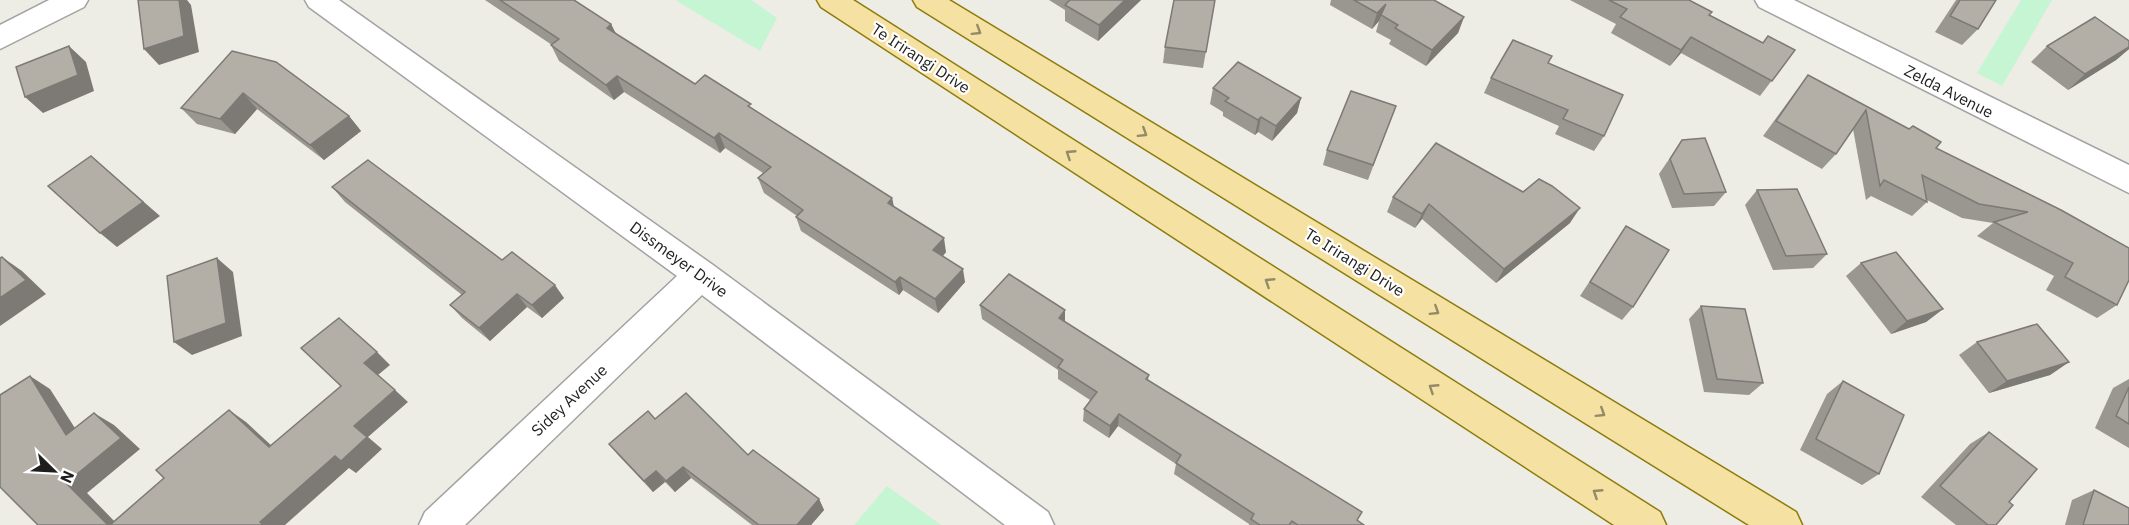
<svg xmlns="http://www.w3.org/2000/svg" width="2129" height="525" font-family="'IBM Plex Sans',sans-serif">
  <style>
    .park { fill: #c5f5d2 }
    .lines { fill: none; stroke-linecap: round; stroke-linejoin: round }
    .street-casing { stroke: #a2a2a2; stroke-width: 3 }
    .primary-casing { stroke: #8d7c0b; stroke-width: 3 }
    .street { fill: #fff; fill-rule: evenodd }
    .primary { fill: #f5e2a3; fill-rule: evenodd }
    .wall { fill: #9a9690 }
    .shaded-wall { fill: #7d7a75 }
    .building { fill: #b3afa7; stroke: #7d7a75; stroke-width: 1.5 }
    .oneway { stroke: #948a67 }
    .labels { text-anchor: middle; stroke-width: 4.5; stroke-linejoin: round; paint-order: stroke }
    .street-label { font-size: 16px; fill: #1e1e1e; stroke: #fff }
  </style>
  <rect width="100%" height="100%" fill="#eeede5"/>
  <!-- park -->
  <g class="park">
    <path d="M 675,0 L 751,0 L 777,18 L 760,51 Z"/>
    <path d="M 2021,0 L 2052,0 L 2002,86 L 1977,73 Z"/>
    <path d="M 887,486 L 941,525 L 854,525 Z"/>
  </g>
  <g class="lines">
    <!-- street casing -->
    <g class="street-casing">
      <g id="street">
        <path d="M 49,0 L 88,0 L 84,7 L 0,49 L 0,25 Z"/>
        <path d="M 305,0 L 339,0 L 713,265 L 1048,512 L 1054,525 L 1005,525 L 702,295 L 465,525 L 419,525 L 425,512 L 677,276 L 309,7 Z"/>
        <path d="M 1755,0 L 1794,0 L 2129,165 L 2129,193 L 1759,7 Z"/>
      </g>
    </g>
    <!-- primary casing -->
    <g class="primary-casing">
      <g id="primary">
        <path d="M 817,0 L 853,0 L 1660,512 L 1666,525 L 1614,525 L 821,7 Z"/>
        <path d="M 913,0 L 949,0 L 1796,512 L 1802,525 L 1749,525 L 917,7 Z"/>
      </g>
    </g>
    <!-- street -->
    <use href="#street" class="street"/>
    <!-- primary -->
    <use href="#primary" class="primary"/>
  </g>
  <!-- wall -->
  <g class="wall">
    <path d="M 485,0 L 574,0 L 611,24 L 616,34 L 695,84 L 753,110 L 892,198 L 894,207 L 946,252 L 943,256 L 965,282 L 938,313 L 903,290 L 899,295 L 801,231 L 796,217 L 797,216 L 764,193 L 758,178 L 763,173 L 725,148 L 720,153 L 624,92 L 614,100 L 559,61 L 551,45 L 552,45 Z"/>
    <path d="M 1049,0 L 1141,0 L 1098,41 L 1065,21 L 1065,10 Z"/>
    <path d="M 1215,0 L 1203,68 L 1163,63 L 1165,47 Z"/>
    <path d="M 1331,0 L 1434,0 L 1464,17 L 1458,33 L 1426,66 L 1389,44 L 1391,40 L 1376,32 L 1379,21 L 1372,29 L 1330,5 Z"/>
    <path d="M 1570,0 L 1689,0 L 1710,15 L 1763,43 L 1795,50 L 1760,96 L 1681,53 L 1670,66 L 1611,33 L 1616,24 Z"/>
    <path d="M 1956,0 L 1996,0 L 1978,29 L 1962,45 L 1935,32 Z"/>
    <path d="M 2129,41 L 2129,49 L 2116,60 L 2068,90 L 2031,62 L 2047,46 Z"/>
    <path d="M 232,51 L 349,116 L 361,131 L 324,160 L 257,109 L 235,134 L 197,124 L 181,108 Z"/>
    <path d="M 1548,64 L 1604,136 L 1594,151 L 1555,134 L 1559,126 L 1484,93 L 1491,78 Z"/>
    <path d="M 1808,75 L 1936,148 L 2061,210 L 2117,305 L 2097,318 L 2046,290 L 2054,276 L 1977,236 L 1993,223 L 1962,218 L 1927,200 L 1927,202 L 1912,216 L 1871,196 L 1866,200 L 1853,129 L 1836,154 L 1822,169 L 1763,136 L 1796,91 Z"/>
    <path d="M 1213,88 L 1301,98 L 1297,113 L 1272,141 L 1258,132 L 1255,135 L 1223,116 L 1223,112 L 1210,104 Z"/>
    <path d="M 1396,106 L 1368,180 L 1323,165 L 1327,150 Z"/>
    <path d="M 1682,140 L 1726,192 L 1714,206 L 1672,208 L 1659,174 Z"/>
    <path d="M 332,187 L 502,260 L 564,298 L 542,318 L 527,307 L 490,341 L 462,318 L 450,305 L 462,295 L 345,202 Z"/>
    <path d="M 1757,190 L 1827,254 L 1813,268 L 1773,270 L 1745,205 Z"/>
    <path d="M 1523,192 L 1570,223 L 1496,283 L 1422,219 L 1415,228 L 1387,212 L 1393,197 Z"/>
    <path d="M 1626,226 L 1633,307 L 1622,320 L 1580,296 Z"/>
    <path d="M 1861,263 L 1943,309 L 1926,322 L 1891,334 L 1846,276 Z"/>
    <path d="M 980,305 L 1065,322 L 1149,375 L 1148,380 L 1364,525 L 1249,525 L 1249,524 L 1174,474 L 1176,464 L 1118,426 L 1109,438 L 1083,421 L 1084,409 L 1090,400 L 1058,379 L 1058,370 L 982,319 Z"/>
    <path d="M 1701,306 L 1763,383 L 1749,395 L 1704,392 L 1689,319 Z"/>
    <path d="M 1977,342 L 2069,362 L 2050,375 L 1989,393 L 1959,355 Z"/>
    <path d="M 2129,379 L 2129,448 L 2095,428 L 2113,388 Z"/>
    <path d="M 1843,381 L 1879,474 L 1862,485 L 1800,450 L 1827,394 Z"/>
    <path d="M 655,419 L 748,455 L 819,499 L 824,510 L 811,525 L 752,525 L 691,478 L 675,492 L 665,482 L 653,492 L 618,455 L 609,444 Z"/>
    <path d="M 1989,432 L 1996,525 L 1956,525 L 1921,497 L 1970,444 Z"/>
    <path d="M 2094,490 L 2129,525 L 2065,525 L 2072,500 Z"/>
  </g>
  <!-- shaded-wall -->
  <g class="shaded-wall">
    <path d="M 179,0 L 187,0 L 191,5 L 199,52 L 159,65 L 144,49 Z"/>
    <path d="M 1125,0 L 1141,0 L 1098,41 L 1099,25 Z"/>
    <path d="M 1386,4 L 1379,21 L 1372,29 L 1377,13 Z"/>
    <path d="M 1464,17 L 1458,33 L 1426,66 L 1432,50 Z"/>
    <path d="M 611,24 L 619,40 L 607,28 Z"/>
    <path d="M 1691,37 L 1681,53 L 1670,66 L 1681,50 Z"/>
    <path d="M 69,46 L 86,62 L 94,91 L 43,113 L 25,97 Z"/>
    <path d="M 2129,47 L 2129,49 L 2116,60 L 2068,90 L 2085,74 Z"/>
    <path d="M 617,76 L 624,92 L 614,100 L 606,85 Z"/>
    <path d="M 243,93 L 257,109 L 235,134 L 220,119 Z"/>
    <path d="M 1301,98 L 1297,113 L 1272,141 L 1276,126 Z"/>
    <path d="M 349,116 L 361,131 L 324,160 L 310,145 Z"/>
    <path d="M 1261,117 L 1258,132 L 1255,135 L 1258,120 Z"/>
    <path d="M 719,133 L 725,148 L 720,153 L 714,138 Z"/>
    <path d="M 91,156 L 160,216 L 117,247 L 100,233 Z"/>
    <path d="M 892,198 L 895,213 L 888,203 Z"/>
    <path d="M 1429,204 L 1422,219 L 1415,228 L 1422,214 Z"/>
    <path d="M 1580,208 L 1570,223 L 1496,283 L 1504,269 Z"/>
    <path d="M 944,238 L 946,252 L 936,264 L 933,250 Z"/>
    <path d="M 2,257 L 22,271 L 46,294 L 0,326 L 0,298 Z"/>
    <path d="M 217,258 L 233,272 L 242,336 L 192,355 L 174,342 Z"/>
    <path d="M 963,269 L 965,282 L 938,313 L 935,299 Z"/>
    <path d="M 900,277 L 903,290 L 899,295 L 895,282 Z"/>
    <path d="M 555,285 L 564,298 L 542,318 L 532,305 Z"/>
    <path d="M 517,294 L 527,307 L 490,341 L 479,328 Z"/>
    <path d="M 1943,309 L 1926,322 L 1891,334 L 1907,321 Z"/>
    <path d="M 1065,310 L 1065,324 L 1059,318 Z"/>
    <path d="M 377,352 L 390,365 L 378,375 L 364,363 Z"/>
    <path d="M 2069,362 L 2050,375 L 1989,393 L 2007,381 Z"/>
    <path d="M 30,376 L 50,389 L 87,447 L 66,435 Z"/>
    <path d="M 395,390 L 408,402 L 368,437 L 382,449 L 356,473 L 349,468 L 285,525 L 263,525 L 260,522 L 354,426 Z"/>
    <path d="M 229,410 L 246,422 L 285,458 L 269,447 Z"/>
    <path d="M 94,413 L 114,425 L 140,449 L 87,493 L 118,525 L 108,525 L 66,483 Z"/>
    <path d="M 1119,414 L 1118,426 L 1109,438 L 1110,426 Z"/>
    <path d="M 683,467 L 691,478 L 675,492 L 666,481 Z"/>
    <path d="M 656,471 L 665,482 L 653,492 L 644,481 Z"/>
    <path d="M 819,499 L 824,510 L 811,525 L 797,525 Z"/>
  </g>
  <!-- building -->
  <g class="building">
    <path d="M 138,0 L 179,0 L 184,36 L 144,49 Z"/>
    <path d="M 500,0 L 574,0 L 611,24 L 607,28 L 695,84 L 705,75 L 751,104 L 748,106 L 892,198 L 888,203 L 944,238 L 933,250 L 963,269 L 935,299 L 900,277 L 895,282 L 796,217 L 803,210 L 758,178 L 771,167 L 719,133 L 714,138 L 617,76 L 606,85 L 551,45 L 559,39 Z"/>
    <path d="M 1070,0 L 1125,0 L 1099,25 L 1065,5 Z"/>
    <path d="M 1174,0 L 1215,0 L 1206,52 L 1165,47 Z"/>
    <path d="M 1354,0 L 1434,0 L 1464,17 L 1432,50 L 1395,28 L 1398,25 L 1381,15 L 1386,4 L 1377,13 Z"/>
    <path d="M 1609,0 L 1689,0 L 1712,12 L 1709,15 L 1763,43 L 1768,36 L 1795,50 L 1772,81 L 1691,37 L 1681,50 L 1620,17 L 1627,9 Z"/>
    <path d="M 1960,0 L 1996,0 L 1978,29 L 1950,16 Z"/>
    <path d="M 2095,17 L 2129,41 L 2129,47 L 2085,74 L 2047,46 Z"/>
    <path d="M 1513,40 L 1552,56 L 1548,63 L 1623,95 L 1604,136 L 1563,119 L 1568,110 L 1491,78 Z"/>
    <path d="M 69,46 L 78,75 L 25,97 L 16,67 Z"/>
    <path d="M 232,51 L 276,62 L 349,116 L 310,145 L 243,93 L 220,119 L 181,108 Z"/>
    <path d="M 1238,62 L 1301,98 L 1276,126 L 1261,117 L 1258,120 L 1225,101 L 1229,98 L 1213,88 Z"/>
    <path d="M 1808,75 L 1909,129 L 1913,126 L 1941,142 L 1936,148 L 2061,210 L 2129,248 L 2129,280 L 2117,305 L 2065,277 L 2073,263 L 1994,222 L 2028,212 L 1979,204 L 1922,175 L 1927,202 L 1884,180 L 1880,186 L 1866,110 L 1836,154 L 1776,121 Z"/>
    <path d="M 1351,91 L 1396,106 L 1373,165 L 1327,150 Z"/>
    <path d="M 1705,138 L 1726,192 L 1684,194 L 1670,159 L 1682,140 Z"/>
    <path d="M 1436,143 L 1523,192 L 1539,179 L 1552,186 L 1580,208 L 1504,269 L 1429,204 L 1422,214 L 1393,197 Z"/>
    <path d="M 91,156 L 143,202 L 100,233 L 48,186 Z"/>
    <path d="M 368,160 L 502,260 L 512,252 L 555,285 L 532,305 L 517,294 L 479,328 L 450,305 L 465,292 L 332,187 Z"/>
    <path d="M 1797,189 L 1827,254 L 1786,256 L 1757,190 Z"/>
    <path d="M 1626,226 L 1669,250 L 1633,307 L 1590,282 Z"/>
    <path d="M 1896,252 L 1943,309 L 1907,321 L 1861,263 Z"/>
    <path d="M 2,257 L 26,280 L 0,298 L 0,258 Z"/>
    <path d="M 217,258 L 226,323 L 174,342 L 167,276 Z"/>
    <path d="M 1009,274 L 1065,310 L 1059,318 L 1149,375 L 1146,379 L 1362,512 L 1357,520 L 1364,525 L 1298,525 L 1292,521 L 1289,525 L 1260,525 L 1251,519 L 1254,514 L 1176,463 L 1181,455 L 1119,414 L 1110,426 L 1084,409 L 1097,392 L 1058,367 L 1063,360 L 980,305 Z"/>
    <path d="M 1701,306 L 1745,309 L 1763,383 L 1717,379 Z"/>
    <path d="M 339,318 L 377,352 L 364,363 L 395,390 L 354,426 L 367,437 L 341,461 L 335,456 L 260,522 L 263,525 L 110,525 L 164,478 L 156,470 L 229,410 L 269,447 L 341,386 L 301,348 Z"/>
    <path d="M 2037,324 L 2069,362 L 2007,381 L 1977,342 Z"/>
    <path d="M 30,376 L 66,435 L 94,413 L 121,438 L 66,483 L 108,525 L 38,525 L 0,487 L 0,395 Z"/>
    <path d="M 1843,381 L 1904,415 L 1879,474 L 1816,439 Z"/>
    <path d="M 2129,387 L 2129,424 L 2116,416 Z"/>
    <path d="M 686,393 L 748,455 L 753,450 L 819,499 L 797,525 L 759,525 L 683,467 L 666,481 L 656,471 L 644,481 L 609,444 L 648,411 L 655,419 Z"/>
    <path d="M 1989,432 L 2037,469 L 2009,502 L 2013,505 L 1996,525 L 1988,525 L 1940,486 Z"/>
    <path d="M 2094,490 L 2129,508 L 2129,525 L 2083,525 Z"/>
  </g>
  <!-- one-way arrows -->
  <defs><path id="oneway-chevron" d="M-2-3.5L2.5 0L-2 3.5" fill="none" stroke-width="1.6" stroke-linecap="round" stroke-linejoin="round" transform="scale(1.5)"/></defs>
  <g class="oneway">
    <use href="#oneway-chevron" transform="translate(977 31) rotate(32)"/>
    <use href="#oneway-chevron" transform="translate(1143 133) rotate(32)"/>
    <use href="#oneway-chevron" transform="translate(1070 154) rotate(-147)"/>
    <use href="#oneway-chevron" transform="translate(1269 282) rotate(-147)"/>
    <use href="#oneway-chevron" transform="translate(1435 311) rotate(32)"/>
    <use href="#oneway-chevron" transform="translate(1433 388) rotate(-147)"/>
    <use href="#oneway-chevron" transform="translate(1601 413) rotate(32)"/>
    <use href="#oneway-chevron" transform="translate(1597 493) rotate(-147)"/>
  </g>
  <g class="labels">
    <!-- street labels -->
    <g class="street-label">
      <text transform="translate(921 58) rotate(33)" y="6">Te Irirangi Drive</text>
      <text transform="translate(1949 91) rotate(27)" y="6">Zelda Avenue</text>
      <text transform="translate(679 259) rotate(36)" y="6">Dissmeyer Drive</text>
      <text transform="translate(1355 262) rotate(32)" y="6">Te Irirangi Drive</text>
      <text transform="translate(569 400) rotate(-43)" y="6">Sidey Avenue</text>
    </g>
  </g>
  <!-- north arrow -->
  <g transform="translate(54 471) rotate(114)" stroke="#ffffff" stroke-width="4.5" paint-order="stroke">
  <path d="M0-4.5L10 22L0 15L-10 22Z" fill="#1e1e1e"/>
  <text y="-9" font-size="16" font-weight="bold" text-anchor="middle" fill="#1e1e1e">N</text>
  </g>
</svg>
